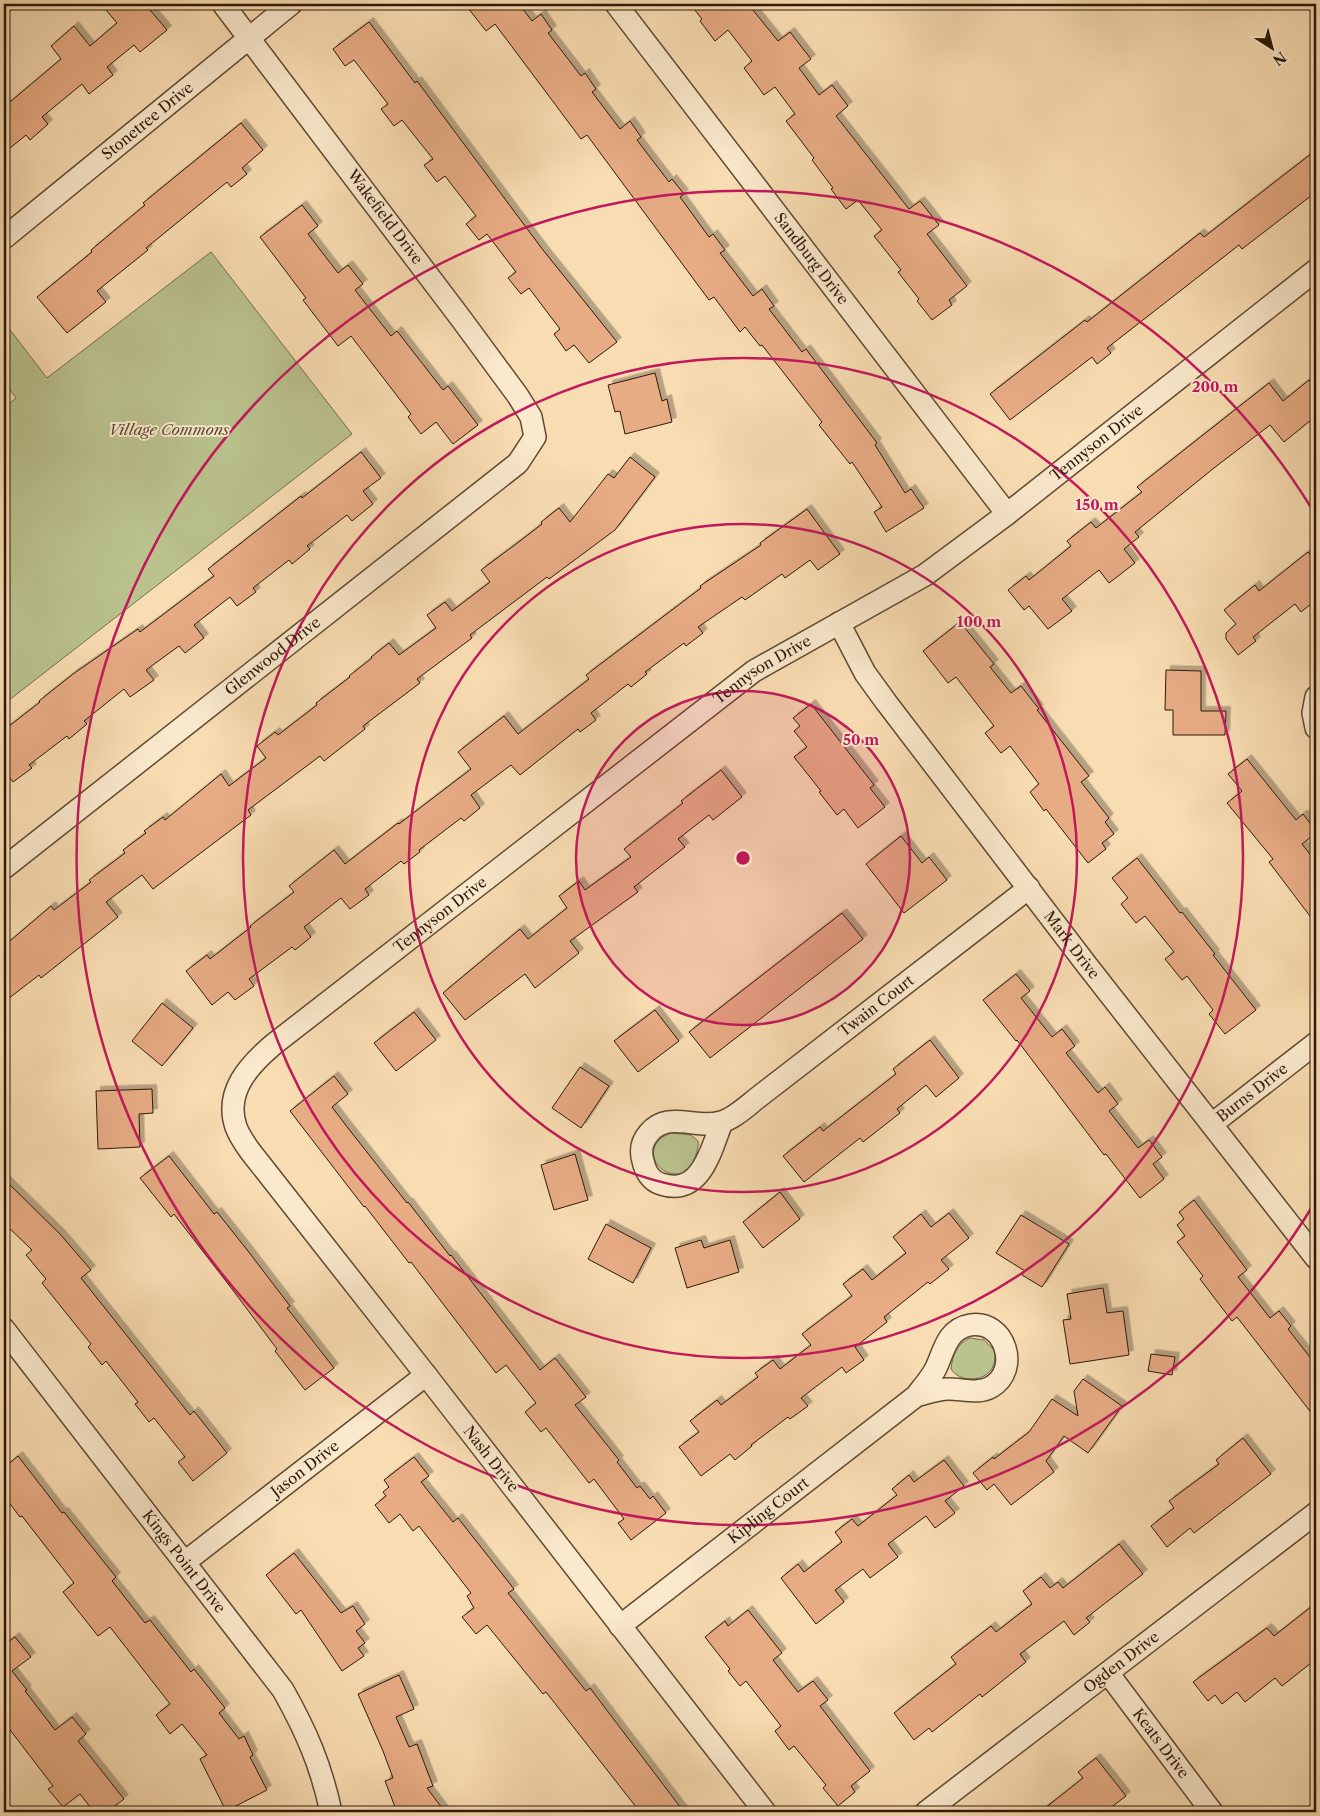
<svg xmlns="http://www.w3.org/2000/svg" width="1320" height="1816" font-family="'Libre Caslon Text',serif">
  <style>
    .green { fill: #bac28e; stroke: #746d4b }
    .building { fill: #e8ac85; stroke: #2d1808; filter: url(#shadow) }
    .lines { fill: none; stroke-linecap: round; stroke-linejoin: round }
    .street-casing { stroke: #604932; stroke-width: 24 }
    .street { stroke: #fbe9cd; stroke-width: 21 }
    .ring { fill: none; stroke: #c2185b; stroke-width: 2.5 }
    .labels { text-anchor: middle; stroke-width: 4; stroke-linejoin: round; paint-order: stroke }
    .street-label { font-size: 15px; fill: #2d1808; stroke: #fbe9cd }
    .park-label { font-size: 15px; font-style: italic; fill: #574b30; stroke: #fbe9cd }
    .centre { fill: #c2185b; stroke: #fbe9cd; stroke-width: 2.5 }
    .ring-label { font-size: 15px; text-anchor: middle; font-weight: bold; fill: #c2185b; stroke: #fbe9cd; stroke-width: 4; stroke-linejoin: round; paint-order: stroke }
  </style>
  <defs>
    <filter id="shadow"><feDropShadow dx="4.5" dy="-4.5" stdDeviation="0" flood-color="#0004"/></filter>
  </defs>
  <rect width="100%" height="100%" fill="#f9ddb2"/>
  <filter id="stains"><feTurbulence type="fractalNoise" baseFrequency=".004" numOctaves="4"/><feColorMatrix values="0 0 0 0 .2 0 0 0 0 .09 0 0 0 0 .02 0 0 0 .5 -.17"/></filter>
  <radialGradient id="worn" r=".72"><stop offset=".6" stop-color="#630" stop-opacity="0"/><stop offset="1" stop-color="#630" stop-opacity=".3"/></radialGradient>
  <!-- green -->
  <g class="green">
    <path d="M 211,252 L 352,434 L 4,704 L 4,408 L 16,398 L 4,382 L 4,322 L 47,378 Z"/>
    <path d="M 672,1133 L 691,1135 L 698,1141 C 699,1147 696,1154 694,1160 C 684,1189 643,1168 656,1144 C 660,1138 665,1135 672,1133 Z"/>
    <path d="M 970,1338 L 984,1340 L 994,1350 C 1001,1381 962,1387 951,1369 C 952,1357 957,1343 970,1338 Z"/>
  </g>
  <!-- building -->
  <g class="building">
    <path d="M 101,4 L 145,4 L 167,30 L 140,52 L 134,45 L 107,67 L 113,75 L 89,94 L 82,84 L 42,117 L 48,124 L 30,140 L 26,135 L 4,153 L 4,107 L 61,59 L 51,46 L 74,26 L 90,46 L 117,23 Z"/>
    <path d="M 465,4 L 519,4 L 532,21 L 541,14 L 552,30 L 548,33 L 581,76 L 585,73 L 596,89 L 592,92 L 620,129 L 630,121 L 641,137 L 637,140 L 669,182 L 672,179 L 684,194 L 680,197 L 709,237 L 713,234 L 725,250 L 720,253 L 753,296 L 762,289 L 774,306 L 769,309 L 802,352 L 806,349 L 877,443 L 875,445 L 905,493 L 911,489 L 924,508 L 886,532 L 874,512 L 882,507 L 852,462 L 850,464 L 819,425 L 822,422 L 762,345 L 760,346 L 745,327 L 740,332 L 714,297 L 709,300 L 587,135 L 581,139 L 495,24 L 486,31 Z"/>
    <path d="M 690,4 L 748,4 L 778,41 L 790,32 L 811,59 L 799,68 L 819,95 L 832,85 L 848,106 L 836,116 L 909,209 L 920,201 L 939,225 L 927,234 L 967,286 L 949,300 L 952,305 L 932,320 L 917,301 L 919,299 L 898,272 L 901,270 L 874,236 L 882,230 L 858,200 L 846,209 L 831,189 L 833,188 L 812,160 L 814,158 L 786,121 L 795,114 L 775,87 L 764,95 L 744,68 L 752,61 L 728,30 L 715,41 L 700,21 L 702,19 Z"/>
    <path d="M 369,22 L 415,83 L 417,81 L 543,250 L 617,342 L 589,363 L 574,345 L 566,351 L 554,334 L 560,329 L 529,288 L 521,294 L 508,278 L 516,272 L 487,234 L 479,240 L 466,224 L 476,216 L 445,176 L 437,182 L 424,165 L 433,159 L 402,120 L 394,126 L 381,109 L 388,104 L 354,60 L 345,66 L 333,49 Z"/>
    <path d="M 241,123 L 263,150 L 242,168 L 247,174 L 231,187 L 227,182 L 146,248 L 148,250 L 97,291 L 106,302 L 67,333 L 37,297 L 92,252 L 91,250 L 145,205 L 143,203 Z"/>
    <path d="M 1316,150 L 1316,192 L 1242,249 L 1239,245 L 1184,288 L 1107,348 L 1111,353 L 1097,364 L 1092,357 L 1010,420 L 990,394 L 1085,320 L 1087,322 L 1200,233 L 1204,237 Z"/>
    <path d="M 302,205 L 318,226 L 308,234 L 338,273 L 348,265 L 363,284 L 355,290 L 391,336 L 397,331 L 443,390 L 448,386 L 478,425 L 453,444 L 436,422 L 421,434 L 408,417 L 411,414 L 351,336 L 338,346 L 303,300 L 306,298 L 260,237 Z"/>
    <path d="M 655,373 L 662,401 L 667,399 L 672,422 L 625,434 L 620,411 L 615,412 L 608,385 Z"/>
    <path d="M 1309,380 L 1316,390 L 1316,416 L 1284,442 L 1270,425 L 1214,468 L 1135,532 L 1139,537 L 1124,549 L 1135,563 L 1109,583 L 1099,570 L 1062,599 L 1072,611 L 1048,629 L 1029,606 L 1024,610 L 1008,590 L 1026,576 L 1029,580 L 1071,546 L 1067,541 L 1091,522 L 1096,528 L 1142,492 L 1137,487 L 1269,383 L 1283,401 Z"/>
    <path d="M 361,452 L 381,478 L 363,491 L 373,504 L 352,521 L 347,515 L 307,546 L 310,549 L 292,564 L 289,560 L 253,588 L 256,592 L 237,606 L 230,597 L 194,625 L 204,638 L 185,653 L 179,646 L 146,670 L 154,680 L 130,697 L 124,689 L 84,721 L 87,724 L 69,739 L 67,736 L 29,765 L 32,768 L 13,782 L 4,770 L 4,730 L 40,702 L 39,701 L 73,674 L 138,629 L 140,632 L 214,576 L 208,569 L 301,496 L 302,498 Z"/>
    <path d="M 630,457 L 655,477 L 615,530 L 549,579 L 547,577 L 470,635 L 472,638 L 417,679 L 420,683 L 363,726 L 365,729 L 324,761 L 320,756 L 248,810 L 251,815 L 153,889 L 142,875 L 106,902 L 118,917 L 41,978 L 39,975 L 4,1002 L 4,946 L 51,906 L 54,910 L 91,882 L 89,880 L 125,853 L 123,850 L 146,833 L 144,831 L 163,817 L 165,820 L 221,774 L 229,786 L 266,758 L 257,746 L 275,732 L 278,735 L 317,705 L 316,703 L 350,677 L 349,676 L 372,658 L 371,657 L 389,643 L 399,655 L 436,628 L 427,615 L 445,602 L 452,611 L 490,582 L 481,570 L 520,541 L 542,524 L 541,522 L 559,508 L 570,522 L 608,474 L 614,478 Z"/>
    <path d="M 807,509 L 840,554 L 818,570 L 810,560 L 785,578 L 782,574 L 745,600 L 742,597 L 698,627 L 703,633 L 686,646 L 684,643 L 645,672 L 647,674 L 631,687 L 628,684 L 591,713 L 596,720 L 580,732 L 578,729 L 520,775 L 511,765 L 471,795 L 480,808 L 464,821 L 461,818 L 419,850 L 420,852 L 404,864 L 401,861 L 365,889 L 369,895 L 350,909 L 341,898 L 304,927 L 311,937 L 295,950 L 292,947 L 249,979 L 254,986 L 235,1000 L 228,992 L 212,1005 L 186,971 L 207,955 L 210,959 L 251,927 L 250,926 L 294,892 L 289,886 L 334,850 L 345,864 L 398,823 L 399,824 L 471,769 L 458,752 L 504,716 L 518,734 L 589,679 L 586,675 L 701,588 L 700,586 L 761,545 L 760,543 Z"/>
    <path d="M 1308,552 L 1316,562 L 1316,600 L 1301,612 L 1295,604 L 1253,637 L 1256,641 L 1238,655 L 1226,639 L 1226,633 L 1236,624 L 1224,610 L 1255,585 L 1259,591 Z"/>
    <path d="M 960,622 L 994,664 L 990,667 L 1011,693 L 1021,686 L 1039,709 L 1037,710 L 1089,776 L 1081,782 L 1109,818 L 1105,822 L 1114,834 L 1102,843 L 1106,849 L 1088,863 L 1046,809 L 1044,811 L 1030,792 L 1039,784 L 1010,746 L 1001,753 L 985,733 L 994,726 L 956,677 L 948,683 L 923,651 Z"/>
    <path d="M 1166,670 L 1201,671 L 1201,711 L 1226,711 L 1225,735 L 1173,735 L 1173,710 L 1165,710 Z"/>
    <path d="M 811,704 L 874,785 L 870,788 L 885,807 L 858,828 L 844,809 L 837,815 L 819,792 L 821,791 L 794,757 L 807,747 L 794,731 L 800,726 L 793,718 Z"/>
    <path d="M 1247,759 L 1296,820 L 1303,814 L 1316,831 L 1316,833 L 1302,844 L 1316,862 L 1316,924 L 1269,862 L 1273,859 L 1227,803 L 1242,791 L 1228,774 Z"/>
    <path d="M 721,770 L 742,797 L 713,820 L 709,815 L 678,839 L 685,847 L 634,887 L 638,892 L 570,941 L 579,953 L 535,988 L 525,974 L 465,1020 L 443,993 L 520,929 L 528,939 L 567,908 L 559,896 L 579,881 L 585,890 L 631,857 L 624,849 L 683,803 L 681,801 Z"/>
    <path d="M 901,836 L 922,863 L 929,857 L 947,880 L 904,913 L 866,864 Z"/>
    <path d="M 1137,858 L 1180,913 L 1182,912 L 1215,954 L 1213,955 L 1256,1010 L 1225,1034 L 1209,1014 L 1213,1010 L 1187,976 L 1182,980 L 1165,959 L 1174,952 L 1145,916 L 1136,923 L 1121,904 L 1128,898 L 1112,878 Z"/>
    <path d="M 842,913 L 863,939 L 710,1058 L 689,1032 Z"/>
    <path d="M 1016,974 L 1030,991 L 1021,998 L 1052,1037 L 1062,1029 L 1075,1046 L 1066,1053 L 1098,1093 L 1105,1087 L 1118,1104 L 1109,1111 L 1138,1148 L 1149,1140 L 1162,1157 L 1153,1164 L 1164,1179 L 1140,1198 L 1106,1154 L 1104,1155 L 1017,1040 L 1016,1041 L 983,1000 Z"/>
    <path d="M 162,1003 L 193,1028 L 162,1066 L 132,1041 Z"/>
    <path d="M 655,1010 L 679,1041 L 638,1072 L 614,1041 Z"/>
    <path d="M 414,1012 L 436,1040 L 396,1071 L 374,1043 Z"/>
    <path d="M 930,1040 L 959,1078 L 936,1097 L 926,1085 L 897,1109 L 900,1113 L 863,1142 L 860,1138 L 804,1182 L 783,1156 L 820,1127 L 823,1131 L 896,1074 L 893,1069 Z"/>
    <path d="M 580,1067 L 609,1086 L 581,1128 L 552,1108 Z"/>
    <path d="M 334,1076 L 348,1094 L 332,1107 L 348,1128 L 407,1203 L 408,1202 L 450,1256 L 451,1255 L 540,1370 L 555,1358 L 586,1397 L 575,1405 L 619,1460 L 617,1462 L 637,1488 L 640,1486 L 650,1499 L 653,1496 L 666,1513 L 631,1540 L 618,1523 L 624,1519 L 594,1479 L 589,1483 L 546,1428 L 541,1432 L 525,1412 L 536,1403 L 506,1365 L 496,1373 L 411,1262 L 409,1263 L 365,1206 L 364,1207 L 290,1111 Z"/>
    <path d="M 152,1089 L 153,1113 L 139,1114 L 140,1147 L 98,1149 L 96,1091 Z"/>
    <path d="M 575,1154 L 588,1200 L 554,1210 L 541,1165 Z"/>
    <path d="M 169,1156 L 214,1214 L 217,1212 L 248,1251 L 290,1306 L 287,1308 L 334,1368 L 305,1390 L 275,1351 L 277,1349 L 232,1289 L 174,1214 L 171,1217 L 140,1178 Z"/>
    <path d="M 4,1179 L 60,1234 L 91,1270 L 81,1278 L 190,1415 L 194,1411 L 227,1453 L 193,1481 L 178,1462 L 185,1457 L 154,1418 L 149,1422 L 135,1404 L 138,1402 L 106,1361 L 102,1365 L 88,1347 L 91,1344 L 42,1283 L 46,1279 L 26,1255 L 32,1250 L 4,1223 Z"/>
    <path d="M 780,1192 L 800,1219 L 763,1248 L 743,1222 Z"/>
    <path d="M 1194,1200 L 1247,1270 L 1238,1277 L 1270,1318 L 1279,1311 L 1291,1326 L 1288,1329 L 1316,1365 L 1316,1419 L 1237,1317 L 1232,1321 L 1200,1279 L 1203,1276 L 1177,1242 L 1185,1236 L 1177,1225 L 1184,1219 L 1179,1212 Z"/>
    <path d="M 949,1213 L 969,1238 L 941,1260 L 949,1269 L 930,1284 L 928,1282 L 884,1317 L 887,1322 L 855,1347 L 864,1360 L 846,1373 L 842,1367 L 801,1398 L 808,1406 L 790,1419 L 788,1417 L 751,1445 L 752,1446 L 735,1460 L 730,1454 L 701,1476 L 679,1447 L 699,1432 L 690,1421 L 717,1400 L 721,1405 L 758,1377 L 755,1373 L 773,1360 L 780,1369 L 811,1345 L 802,1334 L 852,1296 L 843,1284 L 863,1269 L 872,1280 L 906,1253 L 893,1237 L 921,1214 L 931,1227 Z"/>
    <path d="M 1021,1215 L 1069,1244 L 1042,1287 L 1022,1275 L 1025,1271 L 996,1253 Z"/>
    <path d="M 606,1224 L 651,1248 L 633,1283 L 588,1259 Z"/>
    <path d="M 701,1240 L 704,1248 L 730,1240 L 739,1272 L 687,1288 L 675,1248 Z"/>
    <path d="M 1103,1288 L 1107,1313 L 1123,1311 L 1129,1355 L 1070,1364 L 1063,1320 L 1071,1319 L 1067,1294 Z"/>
    <path d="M 1151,1354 L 1175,1357 L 1172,1375 L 1148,1371 Z"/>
    <path d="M 1083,1379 L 1122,1406 L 1088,1453 L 1064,1436 L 1046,1461 L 1054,1472 L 1011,1505 L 994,1484 L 987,1490 L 973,1473 L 993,1457 L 994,1459 L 1029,1432 L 1052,1399 L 1078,1416 L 1074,1391 Z"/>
    <path d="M 1243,1438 L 1271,1474 L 1194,1533 L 1190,1528 L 1167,1547 L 1151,1526 L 1174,1508 L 1169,1501 L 1219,1464 L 1216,1460 Z"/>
    <path d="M 18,1456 L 62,1513 L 64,1512 L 116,1577 L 112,1581 L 145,1623 L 150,1620 L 191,1672 L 194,1669 L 225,1708 L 219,1713 L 239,1739 L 244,1736 L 253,1755 L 250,1757 L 267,1790 L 226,1811 L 200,1759 L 207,1755 L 182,1724 L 170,1734 L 156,1715 L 170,1704 L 110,1627 L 98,1636 L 63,1592 L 74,1583 L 22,1516 L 20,1517 L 4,1496 L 4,1468 Z"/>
    <path d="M 414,1457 L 429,1476 L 421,1482 L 453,1522 L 458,1518 L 514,1589 L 508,1593 L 586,1691 L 590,1688 L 684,1812 L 640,1812 L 546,1692 L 543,1694 L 487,1625 L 476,1634 L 462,1617 L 474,1608 L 467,1596 L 471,1593 L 419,1526 L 413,1531 L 400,1514 L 389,1523 L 375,1505 L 386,1496 L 383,1492 L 389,1487 L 384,1480 Z"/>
    <path d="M 944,1460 L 964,1486 L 945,1501 L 955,1513 L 935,1528 L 926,1516 L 888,1544 L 898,1557 L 870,1578 L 863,1569 L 835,1590 L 844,1602 L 816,1624 L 781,1578 L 798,1564 L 804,1572 L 842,1542 L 835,1532 L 852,1519 L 858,1526 L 897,1495 L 892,1489 L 909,1475 L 914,1482 Z"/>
    <path d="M 1119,1544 L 1143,1574 L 1086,1618 L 1090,1622 L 1074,1635 L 1064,1621 L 1020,1654 L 1026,1662 L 982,1697 L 980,1694 L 932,1732 L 929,1728 L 914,1740 L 894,1713 L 956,1664 L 951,1657 L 991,1626 L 996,1632 L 1032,1604 L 1023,1591 L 1041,1577 L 1050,1588 L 1058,1582 L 1063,1588 Z"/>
    <path d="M 294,1553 L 341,1613 L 353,1606 L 365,1624 L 356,1631 L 365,1643 L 358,1648 L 364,1656 L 342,1671 L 301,1610 L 296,1614 L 266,1575 Z"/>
    <path d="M 1316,1603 L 1316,1659 L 1282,1686 L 1275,1678 L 1245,1702 L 1237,1692 L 1222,1704 L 1215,1695 L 1208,1701 L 1193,1682 L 1267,1628 L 1274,1636 Z"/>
    <path d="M 748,1610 L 782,1653 L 773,1660 L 798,1692 L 813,1681 L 828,1700 L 820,1706 L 870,1771 L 851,1786 L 855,1792 L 838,1806 L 823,1788 L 826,1785 L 794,1746 L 789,1750 L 775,1731 L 781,1726 L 746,1681 L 740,1686 L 728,1671 L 730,1669 L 705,1637 L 725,1621 L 728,1626 Z"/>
    <path d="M 15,1637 L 31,1657 L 12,1671 L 27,1690 L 25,1691 L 55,1730 L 72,1717 L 86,1734 L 78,1741 L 124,1799 L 107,1812 L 94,1812 L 80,1794 L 63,1807 L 48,1789 L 53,1786 L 4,1722 L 4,1645 Z"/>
    <path d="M 399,1675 L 414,1709 L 396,1717 L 409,1747 L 417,1744 L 433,1786 L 427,1788 L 445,1812 L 397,1812 L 385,1781 L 393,1778 L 383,1751 L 358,1694 Z"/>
    <path d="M 1096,1758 L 1126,1796 L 1105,1812 L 1040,1812 L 1083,1778 L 1078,1772 Z"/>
  </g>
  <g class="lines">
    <!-- street casing -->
    <g class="street-casing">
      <g id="street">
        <path id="s1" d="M 616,4 L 1007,514"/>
        <path id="s2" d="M 4,238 L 291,4"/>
        <path id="s3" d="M 839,623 L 865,673 L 886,702 L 1086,964 L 1316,1258"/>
        <path d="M 1316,697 L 1313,713 L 1316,728"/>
        <path id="s4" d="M 4,868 L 518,463 L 535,437 L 531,417 L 518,396 L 462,320 L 223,4"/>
        <path id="s5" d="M 722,1122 C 711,1150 701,1197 661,1184 C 651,1181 645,1171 643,1161 C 640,1151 642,1141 649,1133 C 668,1110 697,1130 721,1122 C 733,1119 746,1107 756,1099 L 1029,888"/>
        <path id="s6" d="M 1212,1124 L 1316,1043"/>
        <path id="s7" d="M 4,1329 L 283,1690 C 306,1731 321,1765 331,1812"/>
        <path id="s8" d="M 185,1562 L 426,1375"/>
        <path id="s9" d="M 620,1626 L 916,1396 C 926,1393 936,1390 946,1389 C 960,1388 978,1395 991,1387 C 1021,1370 1005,1319 970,1325 C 947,1329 944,1351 936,1368 C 931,1378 923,1387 916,1396"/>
        <path id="s10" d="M 1108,1673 L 1212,1812"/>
        <path id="s11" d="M 765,1812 L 426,1375 L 250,1151 C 245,1144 239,1135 236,1127 C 224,1092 249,1065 274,1044 L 754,671 L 925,575 L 1007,514 L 1316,270"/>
        <path id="s12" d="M 926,1812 L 1316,1513"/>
      </g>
    </g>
    <!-- street -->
    <use href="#street" class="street"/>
  </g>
  <!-- distance rings -->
  <circle cx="743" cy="858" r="167" fill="#c2185b" fill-opacity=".12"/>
  <g class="ring">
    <circle cx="743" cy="858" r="167"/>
    <circle cx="743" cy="858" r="334"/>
    <circle cx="743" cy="858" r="500"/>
    <path d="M1315 1202A667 667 0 1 1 1315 514"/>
  </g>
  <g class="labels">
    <!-- street labels -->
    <g class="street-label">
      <text dy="5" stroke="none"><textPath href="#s2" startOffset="185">Stonetree Drive</textPath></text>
      <text transform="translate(385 217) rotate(53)" y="5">Wakefield Drive</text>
      <text dy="5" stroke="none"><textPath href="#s1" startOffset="321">Sandburg Drive</textPath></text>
      <text dy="5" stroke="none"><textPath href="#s11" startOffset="1984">Tennyson Drive</textPath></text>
      <text dy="5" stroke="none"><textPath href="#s4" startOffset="342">Glenwood Drive</textPath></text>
      <text dy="5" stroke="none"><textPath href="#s11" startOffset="1579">Tennyson Drive</textPath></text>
      <text dy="5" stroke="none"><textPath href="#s11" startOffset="1174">Tennyson Drive</textPath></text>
      <text dy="5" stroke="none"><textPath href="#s3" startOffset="398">Mark Drive</textPath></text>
      <text dy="5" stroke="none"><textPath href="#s5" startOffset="429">Twain Court</textPath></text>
      <text dy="5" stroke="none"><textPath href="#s6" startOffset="51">Burns Drive</textPath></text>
      <text transform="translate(491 1459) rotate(52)" y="5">Nash Drive</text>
      <text dy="5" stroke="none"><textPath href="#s8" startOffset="152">Jason Drive</textPath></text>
      <text dy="5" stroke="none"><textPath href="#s9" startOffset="188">Kipling Court</textPath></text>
      <text dy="5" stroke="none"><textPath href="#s7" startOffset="294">Kings Point Drive</textPath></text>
      <text dy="5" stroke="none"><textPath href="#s12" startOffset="246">Ogden Drive</textPath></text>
      <text dy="5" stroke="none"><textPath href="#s10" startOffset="88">Keats Drive</textPath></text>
    </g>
    <!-- park labels -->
    <g class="park-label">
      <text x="169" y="435">Village Commons</text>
    </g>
  </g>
  <circle cx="743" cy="858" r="8" class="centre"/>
  <g class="ring-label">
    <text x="1215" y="392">200 m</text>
    <text x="1097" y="510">150 m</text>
    <text x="979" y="627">100 m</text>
    <text x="861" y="745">50 m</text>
  </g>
  <!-- margin -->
  <rect width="1320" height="1816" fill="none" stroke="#f9ddb2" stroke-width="20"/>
  <rect x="5" y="5" width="1310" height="1806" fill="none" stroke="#2d1808" stroke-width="2.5"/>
  <rect x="10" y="10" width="1300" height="1796" fill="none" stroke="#2d1808"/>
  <!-- north arrow -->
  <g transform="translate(1272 48) rotate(144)" stroke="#fbe9cd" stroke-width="4" paint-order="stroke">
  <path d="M0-4L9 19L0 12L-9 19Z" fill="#2d1808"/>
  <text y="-8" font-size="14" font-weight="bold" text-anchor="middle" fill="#2d1808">N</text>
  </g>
  <rect width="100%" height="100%" filter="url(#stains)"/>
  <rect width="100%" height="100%" fill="url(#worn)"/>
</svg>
